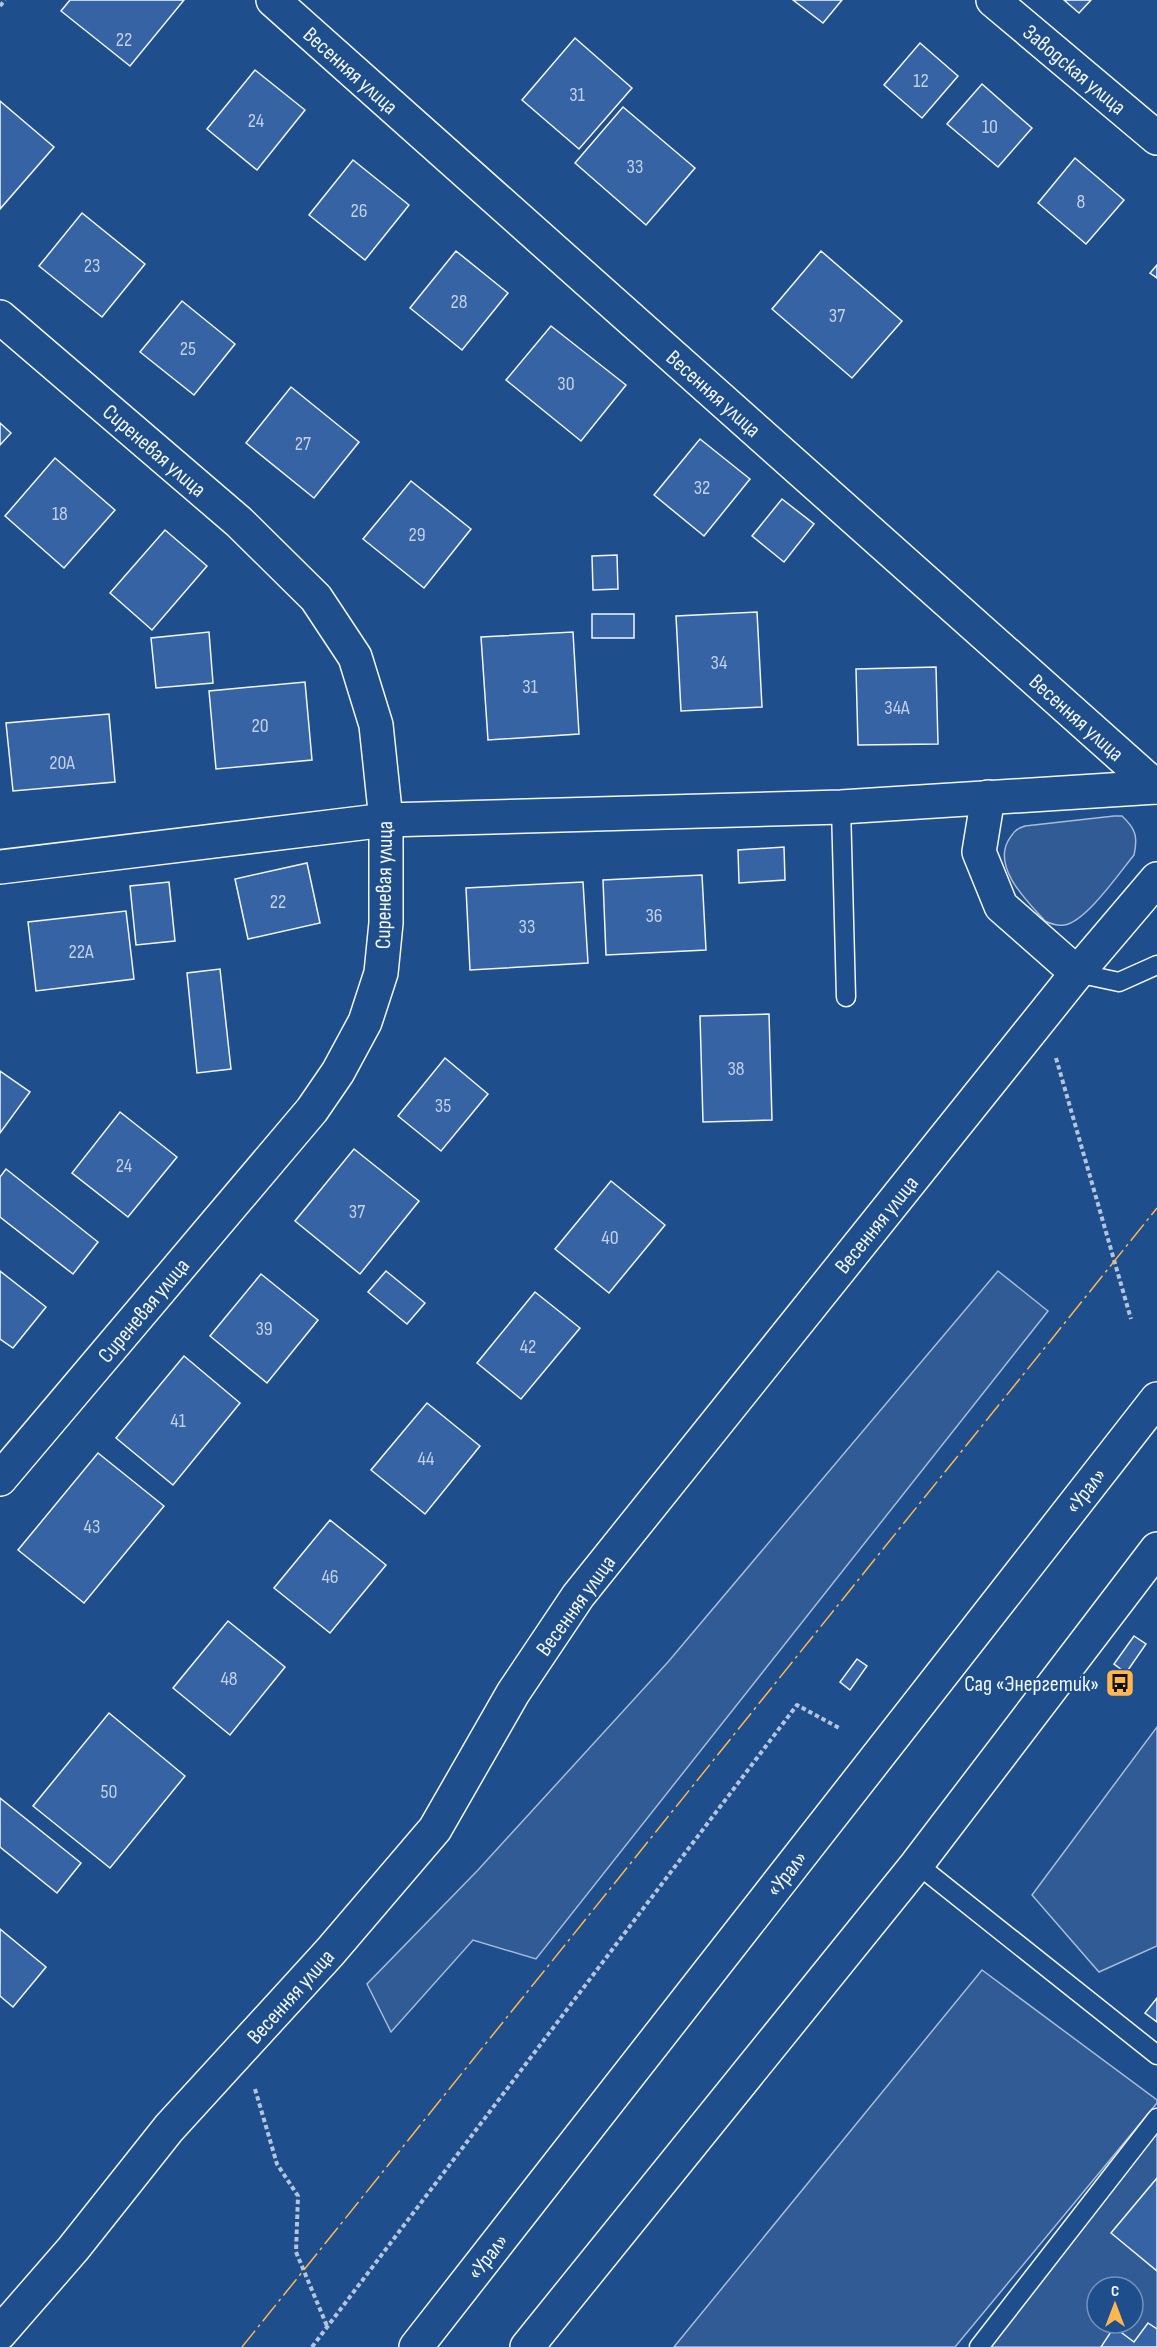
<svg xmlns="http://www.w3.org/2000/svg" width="1157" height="2347" font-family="'Sofia Sans Condensed',sans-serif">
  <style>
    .green { fill: #305b95; stroke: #a8bbd7; stroke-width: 1.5; fill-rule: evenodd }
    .building { fill: #3563a3; stroke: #f2f6ff; stroke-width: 1.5 }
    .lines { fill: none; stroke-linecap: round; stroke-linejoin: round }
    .lane-casing { stroke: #f2f6ff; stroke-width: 21 }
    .street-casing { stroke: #f2f6ff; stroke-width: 36 }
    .primary-casing { stroke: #f2f6ff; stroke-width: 36 }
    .path { stroke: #b3c4dc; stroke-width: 4; stroke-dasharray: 4.5 3; stroke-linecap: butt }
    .lane { stroke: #1f4e8c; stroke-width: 18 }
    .street { stroke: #1f4e8c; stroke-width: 33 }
    .primary { stroke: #1f4e8c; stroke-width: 33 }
    .power { stroke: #ffb74d; stroke-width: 1.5; stroke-dasharray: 21 4.5 3 4.5; stroke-linecap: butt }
    .labels { text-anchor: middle; stroke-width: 4.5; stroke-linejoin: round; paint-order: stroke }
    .number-label { font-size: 20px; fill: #c3d1e8 }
    .street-label { font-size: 22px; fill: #f2f6ff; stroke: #1f4e8c }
    .poi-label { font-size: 22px; fill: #f2f6ff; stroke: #1f4e8c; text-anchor: end }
  </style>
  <rect width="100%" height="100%" fill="#1f4e8c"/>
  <!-- green -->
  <g class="green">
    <path d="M 1114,816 L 1122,816 C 1136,829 1138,837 1134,855 C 1120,872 1085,923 1064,925 C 1057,926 1051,924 1045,921 C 1028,902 993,869 1008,841 C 1013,833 1015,829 1025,826 Z"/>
    <path d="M 998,1271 L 1048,1311 L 536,1959 L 473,1940 L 391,2032 L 367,1984 L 478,1870 L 668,1662 Z"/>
    <path d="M 1157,1727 L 1157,1946 L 1099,1972 L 1032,1895 Z"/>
    <path d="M 982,1970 L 1157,2100 L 1157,2103 L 955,2347 L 674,2347 Z"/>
    <path d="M 1157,2123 L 1157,2347 L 975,2347 ZM 1097,2287 L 1133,2287 L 1133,2323 L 1097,2323 Z"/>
  </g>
  <!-- building -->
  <g class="building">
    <path d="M 70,0 L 184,0 L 130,66 L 61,11 Z"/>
    <path d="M 793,0 L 842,0 L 823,23 Z"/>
    <path d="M 1064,0 L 1091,0 L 1079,13 Z"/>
    <path d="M 575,38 L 632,88 L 579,149 L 522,100 Z"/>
    <path d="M 920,43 L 958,76 L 922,118 L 884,85 Z"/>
    <path d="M 255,70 L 305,110 L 257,170 L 207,129 Z"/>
    <path d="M 982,84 L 1032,128 L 998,167 L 947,124 Z"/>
    <path d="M 0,101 L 54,147 L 0,209 Z"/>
    <path d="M 623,107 L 695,168 L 646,225 L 575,163 Z"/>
    <path d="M 1075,158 L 1124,200 L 1086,244 L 1038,203 Z"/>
    <path d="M 353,160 L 409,205 L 365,260 L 309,215 Z"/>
    <path d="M 82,213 L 145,264 L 102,317 L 39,266 Z"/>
    <path d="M 456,251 L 508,293 L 462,350 L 410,308 Z"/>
    <path d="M 821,251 L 902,321 L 852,378 L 772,309 Z"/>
    <path d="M 1157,265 L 1157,278 L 1150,273 Z"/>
    <path d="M 182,301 L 235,344 L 194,395 L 140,352 Z"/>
    <path d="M 551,326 L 626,385 L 581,441 L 506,380 Z"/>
    <path d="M 291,387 L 359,442 L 314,498 L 246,443 Z"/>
    <path d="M 0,423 L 11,433 L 0,445 Z"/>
    <path d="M 700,439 L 750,479 L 704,536 L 654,495 Z"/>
    <path d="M 55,458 L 115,510 L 64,568 L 5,516 Z"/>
    <path d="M 411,481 L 471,529 L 424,588 L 363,539 Z"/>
    <path d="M 782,499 L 814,524 L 784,562 L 752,536 Z"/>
    <path d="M 165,530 L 207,566 L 152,630 L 110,593 Z"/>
    <path d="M 617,555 L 618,589 L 593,590 L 592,556 Z"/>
    <path d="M 757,612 L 762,707 L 681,711 L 676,616 Z"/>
    <rect x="592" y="614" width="42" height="24"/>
    <path d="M 209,632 L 213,683 L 156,688 L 151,638 Z"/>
    <path d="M 573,632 L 579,734 L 488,740 L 481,637 Z"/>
    <path d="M 936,667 L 938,744 L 858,745 L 856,669 Z"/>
    <path d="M 305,682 L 312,760 L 216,769 L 209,691 Z"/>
    <path d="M 109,714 L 115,782 L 13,791 L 6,723 Z"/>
    <path d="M 784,847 L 785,880 L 739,883 L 738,850 Z"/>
    <path d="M 307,863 L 320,923 L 248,939 L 235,879 Z"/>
    <path d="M 702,875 L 706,950 L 606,955 L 603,880 Z"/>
    <path d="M 169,882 L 175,941 L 136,945 L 130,886 Z"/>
    <path d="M 583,882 L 588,963 L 470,970 L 466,888 Z"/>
    <path d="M 126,911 L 134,979 L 36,991 L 28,922 Z"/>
    <path d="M 220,969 L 231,1069 L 197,1073 L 187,973 Z"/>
    <path d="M 769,1014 L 772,1120 L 703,1122 L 700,1016 Z"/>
    <path d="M 445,1058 L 488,1094 L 441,1151 L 398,1116 Z"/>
    <path d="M 0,1071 L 30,1092 L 0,1133 Z"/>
    <path d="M 120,1112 L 177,1157 L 128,1217 L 72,1173 Z"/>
    <path d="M 354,1149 L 419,1201 L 360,1274 L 295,1221 Z"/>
    <path d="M 6,1169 L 98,1242 L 73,1274 L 0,1217 L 0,1177 Z"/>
    <path d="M 611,1181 L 665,1225 L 609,1293 L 555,1249 Z"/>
    <path d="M 0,1271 L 46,1307 L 13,1348 L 0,1339 Z"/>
    <path d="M 386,1271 L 425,1303 L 407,1324 L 368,1292 Z"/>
    <path d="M 261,1274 L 318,1320 L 267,1383 L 210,1336 Z"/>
    <path d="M 535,1292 L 580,1328 L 521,1399 L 477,1363 Z"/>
    <path d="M 184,1356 L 240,1403 L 173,1485 L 116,1438 Z"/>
    <path d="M 427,1403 L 480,1446 L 425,1514 L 371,1470 Z"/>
    <path d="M 98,1453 L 164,1506 L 84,1603 L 18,1550 Z"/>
    <path d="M 330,1520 L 386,1565 L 330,1633 L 274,1588 Z"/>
    <path d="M 228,1621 L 285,1667 L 230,1735 L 173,1688 Z"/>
    <path d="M 1134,1636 L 1146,1644 L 1126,1673 L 1114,1664 Z"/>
    <path d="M 857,1659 L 867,1666 L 850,1690 L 840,1682 Z"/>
    <path d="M 109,1713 L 185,1776 L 110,1868 L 33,1806 Z"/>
    <path d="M 0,1798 L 81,1863 L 57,1893 L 0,1847 Z"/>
    <path d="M 0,1929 L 46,1967 L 13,2007 L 0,1996 Z"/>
    <path d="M 1157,1998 L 1157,2022 L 1145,2013 Z"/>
    <path d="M 1157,2178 L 1157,2271 L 1111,2233 Z"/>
    <path d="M 1148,2323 L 1157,2329 L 1157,2347 L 1101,2347 L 1114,2327 L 1134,2342 Z"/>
  </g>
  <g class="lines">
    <!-- lane casing -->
    <g class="lane-casing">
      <g id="lane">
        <path d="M 841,807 L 846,997"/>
        <path d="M 1077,973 L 1119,982 L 1157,965"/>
        <path d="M 917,1864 L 1157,2055"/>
        <path d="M 979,2347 L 1157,2118"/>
      </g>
    </g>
    <!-- street casing -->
    <g class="street-casing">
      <g id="street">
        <path d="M 273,0 L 1156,787"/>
        <path d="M 993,0 L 1157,138"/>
        <path d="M 0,317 L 239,522 L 316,598 L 355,657 L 376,725 L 386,820 L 386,923 L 381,973 L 365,1022 L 338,1072 L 312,1110 L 0,1479"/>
        <path d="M 988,797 L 979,852 L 1001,906 L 1077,973"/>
        <path d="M 0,867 L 386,820 L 841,807 L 1157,787"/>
        <path d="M 0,2333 L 73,2249 L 169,2128 L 330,1952 L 435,1829 L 513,1693 L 578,1596 L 1077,973 L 1157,879"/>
      </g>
    </g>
    <!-- primary casing -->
    <g class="primary-casing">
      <g id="primary">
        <path d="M 416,2347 L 1157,1399"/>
        <path d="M 527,2347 L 917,1864 L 1157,1549"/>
      </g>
    </g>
    <!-- path -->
    <g class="path">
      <path d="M 0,6 L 5,0"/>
      <path d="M 1056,1058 L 1131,1319"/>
      <path d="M 255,2089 L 277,2164 L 298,2196 L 296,2252 L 327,2326"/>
      <path d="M 312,2347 L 797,1705 L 841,1729"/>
    </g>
    <!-- lane -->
    <use href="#lane" class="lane"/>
    <!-- street -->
    <use href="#street" class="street"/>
    <!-- primary -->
    <use href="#primary" class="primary"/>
    <!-- power -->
    <path class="power" d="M 242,2347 L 1157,1208"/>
  </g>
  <!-- icons -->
  <defs>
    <g id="bus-square" transform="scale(1.5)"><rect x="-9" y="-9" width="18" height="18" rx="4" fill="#ffb74d" stroke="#1f4e8c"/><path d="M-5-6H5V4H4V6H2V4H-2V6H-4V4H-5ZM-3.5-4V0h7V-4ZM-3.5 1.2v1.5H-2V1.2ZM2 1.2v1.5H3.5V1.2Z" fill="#111"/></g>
  </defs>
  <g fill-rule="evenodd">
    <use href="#bus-square" x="1120" y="1683"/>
  </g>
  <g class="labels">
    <!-- number labels -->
    <g class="number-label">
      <text x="124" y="46">22</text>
      <text x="921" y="87">12</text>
      <text x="577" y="101">31</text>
      <text x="256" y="127">24</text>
      <text x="990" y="133">10</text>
      <text x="635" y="173">33</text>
      <text x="1081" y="208">8</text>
      <text x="359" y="217">26</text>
      <text x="92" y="272">23</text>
      <text x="459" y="308">28</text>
      <text x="837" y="322">37</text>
      <text x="188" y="355">25</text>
      <text x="566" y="390">30</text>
      <text x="303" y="450">27</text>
      <text x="702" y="494">32</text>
      <text x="60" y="520">18</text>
      <text x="417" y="541">29</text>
      <text x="719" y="669">34</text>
      <text x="530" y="693">31</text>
      <text x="897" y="714">34А</text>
      <text x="260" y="732">20</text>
      <text x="62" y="769">20А</text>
      <text x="278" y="908">22</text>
      <text x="654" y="922">36</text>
      <text x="527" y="933">33</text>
      <text x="81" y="958">22А</text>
      <text x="736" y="1075">38</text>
      <text x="443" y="1112">35</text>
      <text x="124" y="1172">24</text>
      <text x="357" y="1218">37</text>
      <text x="610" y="1244">40</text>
      <text x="264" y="1335">39</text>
      <text x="528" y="1353">42</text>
      <text x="178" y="1427">41</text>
      <text x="426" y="1465">44</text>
      <text x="92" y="1533">43</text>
      <text x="330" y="1583">46</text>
      <text x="229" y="1685">48</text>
      <text x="109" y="1798">50</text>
    </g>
    <!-- street labels -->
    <g class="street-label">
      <text transform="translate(1075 69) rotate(40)" y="8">Заводская улица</text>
      <text transform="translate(351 70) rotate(42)" y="8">Весенняя улица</text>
      <text transform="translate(714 393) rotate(42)" y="8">Весенняя улица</text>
      <text transform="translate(155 450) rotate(41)" y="8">Сиреневая улица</text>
      <text transform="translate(1077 717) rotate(42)" y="8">Весенняя улица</text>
      <text transform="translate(383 885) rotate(-89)" y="8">Сиреневая улица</text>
      <text transform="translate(876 1224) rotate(-51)" y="8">Весенняя улица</text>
      <text transform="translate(143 1310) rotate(-50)" y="8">Сиреневая улица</text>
      <text transform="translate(1085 1490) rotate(-52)" y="8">«Урал»</text>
      <text transform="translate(575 1605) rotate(-54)" y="8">Весенняя улица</text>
      <text transform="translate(786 1873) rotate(-52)" y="8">«Урал»</text>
      <text transform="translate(290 1996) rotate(-48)" y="8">Весенняя улица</text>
      <text transform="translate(487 2256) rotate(-52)" y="8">«Урал»</text>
    </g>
    <!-- poi labels -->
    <g class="poi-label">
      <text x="1099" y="1691">Сад «Энергетик»</text>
    </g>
  </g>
  <!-- north arrow -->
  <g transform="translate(1115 2305)"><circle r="28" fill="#1f4e8c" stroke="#7391ba" stroke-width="1.5"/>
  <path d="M0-4.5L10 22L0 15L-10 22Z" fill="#ffb74d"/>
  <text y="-9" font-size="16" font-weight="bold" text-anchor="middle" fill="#f2f6ff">С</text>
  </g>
</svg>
